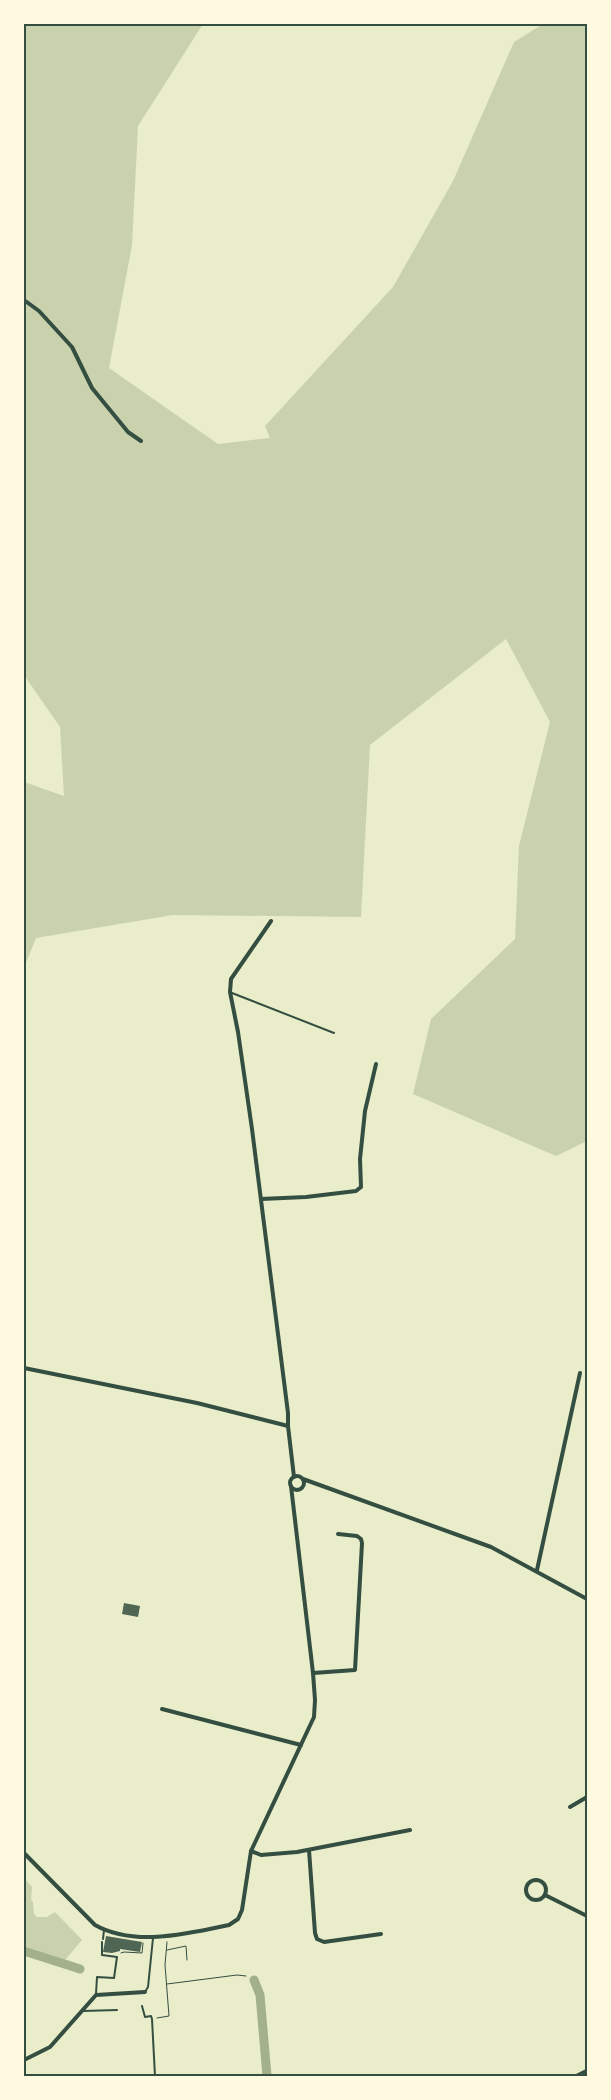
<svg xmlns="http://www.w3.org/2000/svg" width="611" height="2100" font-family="'Sofia Sans Condensed',sans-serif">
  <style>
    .green { fill: #cad2ad }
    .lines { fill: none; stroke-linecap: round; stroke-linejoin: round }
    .canal { stroke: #a3b18a; stroke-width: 9 }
    .building { fill: #4f6655 }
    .path { stroke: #344e41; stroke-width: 1 }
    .service { stroke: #344e41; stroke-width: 2 }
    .minor { stroke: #344e41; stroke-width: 4 }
    .tertiary { stroke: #344e41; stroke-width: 4.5 }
    .neatline { fill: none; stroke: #344e41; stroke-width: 2 }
  </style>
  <rect width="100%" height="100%" fill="#e9edc9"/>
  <!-- green -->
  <g class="green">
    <path d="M 24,24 L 203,24 L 138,126 L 132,245 L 109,368 L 218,444 L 270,438 L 265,426 L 393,287 L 453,181 L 514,42 L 543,24 L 587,24 L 587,1141 L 556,1156 L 413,1094 L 431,1019 L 515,939 L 519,846 L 550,722 L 506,639 L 370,745 L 361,917 L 173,915 L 36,938 L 24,968 L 24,782 L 64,796 L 60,727 L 24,675 Z"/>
    <path d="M 24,1878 L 32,1887 L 31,1900 L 33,1902 L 34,1914 L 37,1917 L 47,1917 L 55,1912 L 82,1940 L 65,1960 L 24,1946 Z"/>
  </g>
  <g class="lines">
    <!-- canal -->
    <g class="canal">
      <path d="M 24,1951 L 80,1969"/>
      <path d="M 254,1980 L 260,1995 L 267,2076"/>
    </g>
  </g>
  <!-- building -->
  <g class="building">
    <path d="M 124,1603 L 140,1606 L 138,1617 L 122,1614 Z"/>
    <path d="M 106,1936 L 142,1942 L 140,1952 L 120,1949 L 120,1951 L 112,1953 L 103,1952 Z"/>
  </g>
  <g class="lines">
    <!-- path -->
    <g class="path">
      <path d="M 167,1950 L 186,1946 L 187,1960"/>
      <path d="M 121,1953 L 124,1952 L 142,1953 L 143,1943"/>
      <path d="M 167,1984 L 237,1975 L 246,1976"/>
      <path d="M 157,2018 L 169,2016 L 165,1965 L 167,1942"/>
    </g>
    <!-- service -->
    <g class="service">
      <path d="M 232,993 L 334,1033"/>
      <path d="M 103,1939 L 104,1930"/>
      <path d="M 145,1992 L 148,1987 L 153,1938"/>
      <path d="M 96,1994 L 97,1977 L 114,1978 L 117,1957 L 102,1955 L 102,1942"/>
      <path d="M 142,2006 L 145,2017 L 151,2016 L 152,2019 L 155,2076"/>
      <path d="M 83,2011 L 117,2010"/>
    </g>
    <!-- minor -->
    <g class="minor">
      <path d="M 24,300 L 39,311 L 72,347 L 92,388 L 128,432 L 141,441"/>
      <path d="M 271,921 L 231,979 L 230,992 L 238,1032 L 252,1129 L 288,1413 L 288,1426"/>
      <path d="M 261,1199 L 306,1197 L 356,1191 L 361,1187 L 360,1159 L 365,1111 L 376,1064"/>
      <path d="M 24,1368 L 197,1403 L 288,1426 L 294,1477"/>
      <circle cx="297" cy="1483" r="7"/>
      <path d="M 303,1479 L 491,1547 L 587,1599"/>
      <path d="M 537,1570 L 580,1373"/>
      <path d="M 313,1673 L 355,1670 L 362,1543 L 361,1539 L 357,1536 L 338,1534"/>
      <path d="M 162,1709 L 301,1745"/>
      <path d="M 570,1807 L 587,1797"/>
      <path d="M 309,1850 L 315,1933 L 317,1939 L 324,1942 L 381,1934"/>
      <path d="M 251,1851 L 261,1855 L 297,1852 L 410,1830"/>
      <path d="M 24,1853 L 95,1925 C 134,1947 187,1934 229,1925 L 238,1919 L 242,1910 L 251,1851 L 314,1717 L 315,1700 L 313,1673 L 291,1486"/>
      <circle cx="536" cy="1890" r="10"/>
      <path d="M 545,1895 L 587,1916"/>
      <path d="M 24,2060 L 50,2047 L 96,1995 L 145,1992"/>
    </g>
    <!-- tertiary -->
    <path class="tertiary" d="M 577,2076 L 587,2071"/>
  </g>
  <!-- border -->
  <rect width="611" height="2100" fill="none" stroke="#fefae0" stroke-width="50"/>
  <rect x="25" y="25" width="561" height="2050" class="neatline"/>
</svg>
